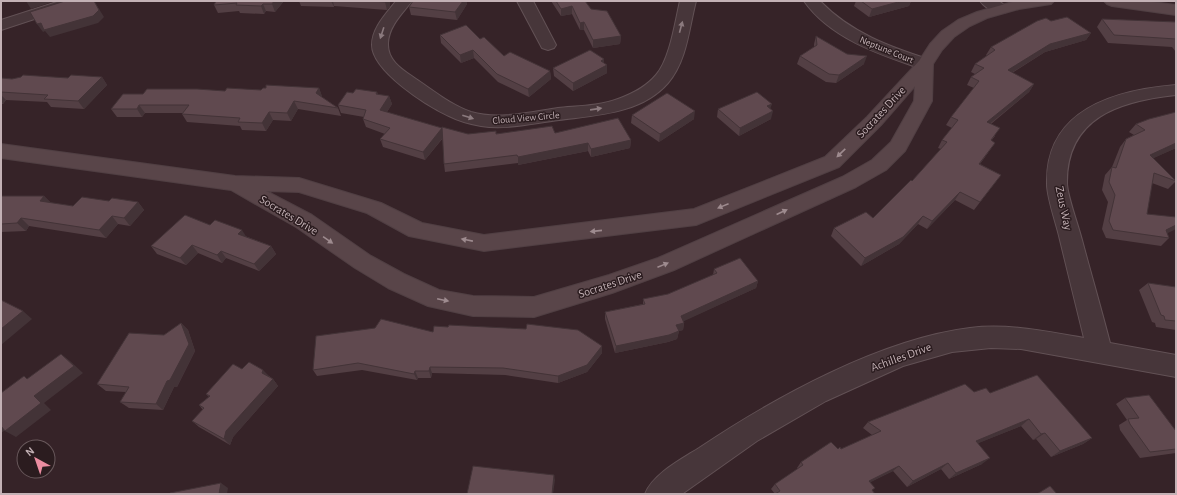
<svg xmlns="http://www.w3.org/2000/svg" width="1177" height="495" font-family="'Alegreya Sans',sans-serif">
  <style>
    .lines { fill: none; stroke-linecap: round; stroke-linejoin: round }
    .street-casing { stroke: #625155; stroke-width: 2 }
    .secondary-casing { stroke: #503f43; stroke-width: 2 }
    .street { fill: #47363a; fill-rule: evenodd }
    .secondary { fill: #594549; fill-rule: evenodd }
    .wall { fill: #533f44 }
    .shaded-wall { fill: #433337 }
    .building { fill: #60494f; stroke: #433337 }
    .oneway { fill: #8b7a7e }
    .oneway2 { fill: #9e8b8f }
    .labels { text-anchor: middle; stroke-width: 3; stroke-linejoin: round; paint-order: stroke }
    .far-street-label { font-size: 10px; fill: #c3b1b5; stroke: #2b1c1f }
    .street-label { font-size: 12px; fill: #c3b1b5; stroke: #2b1c1f }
  </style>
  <rect width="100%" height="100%" fill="#362328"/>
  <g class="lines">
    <!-- street casing -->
    <g class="street-casing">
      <g id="street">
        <path d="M 60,1 L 83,1 L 80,4 L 1,30 L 1,20 Z"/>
        <path d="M 396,1 L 412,1 C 402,14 389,26 388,43 C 387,61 403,70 416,79 C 434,91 451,105 471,112 C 499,120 530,112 558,108 C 578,106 599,106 618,99 C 632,94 646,87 656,75 C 670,59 675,22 680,1 L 696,1 C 689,28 687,61 668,83 C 641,114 596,115 559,120 C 533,123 507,130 481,126 C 470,124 459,121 449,116 C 427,106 372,71 372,45 C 372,28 386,14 396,1 Z"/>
        <path d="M 517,1 L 533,1 L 556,45 L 554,48 L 548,50 L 542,48 Z"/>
        <path d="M 804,1 L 820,1 C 851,33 890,47 931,60 L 933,64 L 931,68 L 925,69 L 919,68 C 878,54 830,38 804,1 Z"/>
        <path d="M 980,1 L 999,1 L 1009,9 L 1006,12 C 997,15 986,9 980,1 Z"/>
        <path d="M 1176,85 L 1176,95 C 1120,101 1066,117 1067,184 C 1068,198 1078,224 1082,240 C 1091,274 1101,308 1110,343 L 1176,355 L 1176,377 L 1021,349 L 991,348 L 952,352 L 903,366 L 826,401 L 757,441 L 682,494 L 645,494 C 653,474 680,460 699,448 C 774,398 880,339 970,328 C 1009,323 1047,332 1084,338 C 1076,306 1068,273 1060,240 C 1057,225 1047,199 1047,184 C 1045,109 1115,90 1176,85 Z"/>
      </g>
    </g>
    <!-- secondary casing -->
    <g class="secondary-casing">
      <g id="secondary">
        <path d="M 1016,1 L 1054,1 L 1051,4 L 1019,9 L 987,18 L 970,26 L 954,37 L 942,50 L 933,64 L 932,101 L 905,151 L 886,170 L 856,187 L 674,270 L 612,293 L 534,317 L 473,316 L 428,306 L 388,288 L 355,268 L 296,227 L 231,190 L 1,158 L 1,144 L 235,176 L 299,178 L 381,203 L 422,223 L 484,235 L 694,209 L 825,157 L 867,117 L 919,61 L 930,44 L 942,31 L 958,20 L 977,12 ZM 915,86 L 914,101 L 891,142 L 872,160 L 842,177 L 658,258 L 609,275 L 534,297 L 473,296 L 439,290 L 404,274 L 371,256 L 312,215 L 266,191 L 299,192 L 367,213 L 409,236 L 484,251 L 696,225 L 839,167 L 881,125 Z"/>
        <path d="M 1104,1 L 1145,1 L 1176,5 L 1176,15 L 1112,6 L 1107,4 Z"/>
      </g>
    </g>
    <!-- street -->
    <use href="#street" class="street"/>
    <!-- secondary -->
    <use href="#secondary" class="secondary"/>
  </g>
  <!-- wall -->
  <g class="wall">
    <path d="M 216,1 L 284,1 L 275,12 L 266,11 L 264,14 L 240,13 L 239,11 L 218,13 L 214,5 Z"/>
    <path d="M 299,1 L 390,1 L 390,6 L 387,10 L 334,6 L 334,7 L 301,6 Z"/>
    <path d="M 413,1 L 466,1 L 467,4 L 457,20 L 411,15 L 409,7 Z"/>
    <path d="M 551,1 L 585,1 L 591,9 L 621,36 L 620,44 L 593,48 L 584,30 L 580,30 L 572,14 L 561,16 Z"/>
    <path d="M 856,1 L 911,1 L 909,6 L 869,17 L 854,6 Z"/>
    <path d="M 1102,19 L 1176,22 L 1176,52 L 1172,47 L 1108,43 L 1097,27 Z"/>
    <path d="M 1051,21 L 1091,33 L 1086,40 L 1045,52 L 1012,73 L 1034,84 L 1029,92 L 991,124 L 995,136 L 991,141 L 995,143 L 980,164 L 1001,175 L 974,210 L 955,200 L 927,229 L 918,224 L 899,244 L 861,266 L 831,236 L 834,228 L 873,218 L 912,181 L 941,149 L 938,148 L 942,140 L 952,128 L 946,125 L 951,117 L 974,88 L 967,85 L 971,77 L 975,74 L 971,72 L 975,64 L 987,56 L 986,55 L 991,47 Z"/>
    <path d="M 440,35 L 480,39 L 504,56 L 550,71 L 551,79 L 529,97 L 498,82 L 474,58 L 461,63 L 441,43 Z"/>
    <path d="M 816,36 L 864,64 L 836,83 L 826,82 L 797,64 L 800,56 L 814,47 L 814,44 Z"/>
    <path d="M 604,59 L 604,63 L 607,73 L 573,91 L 554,76 L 553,68 Z"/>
    <path d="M 102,77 L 107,85 L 84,109 L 51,107 L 47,102 L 6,100 L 3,104 L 1,104 L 1,78 L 12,79 Z"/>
    <path d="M 319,88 L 322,97 L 338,108 L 341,116 L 298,109 L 291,121 L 273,120 L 266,131 L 242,130 L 240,126 L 187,122 L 182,114 L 183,113 L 145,113 L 142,117 L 117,117 L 111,109 L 143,94 Z"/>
    <path d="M 377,92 L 378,95 L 389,96 L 392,104 L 387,112 L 442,128 L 468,134 L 555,133 L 631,140 L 630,148 L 591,157 L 588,151 L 518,165 L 518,163 L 445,172 L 444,164 L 443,138 L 425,160 L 383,147 L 380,139 L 385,134 L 366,127 L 363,119 L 364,117 L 341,113 L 338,105 L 353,93 Z"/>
    <path d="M 770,108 L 771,119 L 739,136 L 717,117 L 718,109 Z"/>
    <path d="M 1176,112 L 1176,148 L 1153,158 L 1176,181 L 1168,189 L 1152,183 L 1147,214 L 1167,233 L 1169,238 L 1161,246 L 1106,238 L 1102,229 L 1108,202 L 1102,190 L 1105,175 L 1112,167 L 1120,147 L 1126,139 L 1134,135 L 1129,132 L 1136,124 Z"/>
    <path d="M 632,115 L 694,119 L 659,142 L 631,123 Z"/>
    <path d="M 1,196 L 44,196 L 51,203 L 73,206 L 109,201 L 138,202 L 144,210 L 130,226 L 118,224 L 106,238 L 29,226 L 26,231 L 1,232 Z"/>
    <path d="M 210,225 L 245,236 L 271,246 L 276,254 L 259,271 L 226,258 L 222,263 L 198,253 L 186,265 L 157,254 L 151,246 Z"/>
    <path d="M 714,269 L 758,281 L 756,288 L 683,321 L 684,323 L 683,330 L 679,331 L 677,339 L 668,342 L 615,353 L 605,319 L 605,312 L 643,304 L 643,299 L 668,294 L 713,275 Z"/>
    <path d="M 1148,283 L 1176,287 L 1176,330 L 1156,327 L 1155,323 L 1152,322 L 1139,290 Z"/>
    <path d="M 181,323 L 188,330 L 195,351 L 177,387 L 174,387 L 163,410 L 129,408 L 120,402 L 126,392 L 106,391 L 97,384 L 164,335 Z"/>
    <path d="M 433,332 L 602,346 L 602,353 L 587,372 L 558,383 L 505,375 L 432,373 L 431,378 L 418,378 L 417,380 L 362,370 L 317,376 L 313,370 Z"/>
    <path d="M 242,369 L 269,376 L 273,379 L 278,386 L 233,437 L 230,445 L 199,427 L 192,421 L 203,410 L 199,405 L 209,397 L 206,394 Z"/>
    <path d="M 974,392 L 990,393 L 1092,438 L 1083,444 L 1051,457 L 1036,439 L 1033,440 L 1021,426 L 978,443 L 982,464 L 949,479 L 941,469 L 907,487 L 893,471 L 870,482 L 775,494 L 771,489 L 775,484 L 798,469 L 797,468 L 801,462 L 838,449 L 841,449 L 872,435 L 863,428 L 868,422 Z"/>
    <path d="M 1125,398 L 1176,431 L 1176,453 L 1140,458 L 1120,430 L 1119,425 L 1127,420 L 1116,404 Z"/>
  </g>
  <!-- shaded-wall -->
  <g class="shaded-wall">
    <path d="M 26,1 L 55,1 L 31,9 Z"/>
    <path d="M 94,1 L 104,17 L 98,23 L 50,37 L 45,31 L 43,32 L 37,24 Z"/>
    <path d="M 274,1 L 284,1 L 275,12 L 272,4 Z"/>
    <path d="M 331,1 L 333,1 L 334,6 L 334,7 Z"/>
    <path d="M 386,1 L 390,1 L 390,6 L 387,10 L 385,2 Z"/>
    <path d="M 463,1 L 466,1 L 467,4 L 457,20 L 455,12 Z"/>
    <path d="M 902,1 L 911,1 L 909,6 L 869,17 L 872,9 Z"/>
    <path d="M 263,4 L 266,11 L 264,14 L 261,6 Z"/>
    <path d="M 572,6 L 572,14 L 561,16 L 561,9 Z"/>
    <path d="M 584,22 L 584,30 L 580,30 L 580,23 Z"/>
    <path d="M 1091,33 L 1086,40 L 1045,52 L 1003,78 L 1008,70 L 1050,44 Z"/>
    <path d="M 621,36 L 620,44 L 593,48 L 593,40 Z"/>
    <path d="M 473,50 L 474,58 L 461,63 L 460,55 Z"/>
    <path d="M 867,56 L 864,64 L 836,83 L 839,75 Z"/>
    <path d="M 604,59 L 604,67 L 607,65 L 607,73 L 573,91 L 573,83 L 601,61 Z"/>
    <path d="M 550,71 L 551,79 L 529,97 L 528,89 Z"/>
    <path d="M 102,77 L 107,85 L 84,109 L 78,101 Z"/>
    <path d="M 1034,84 L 1029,92 L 982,130 L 987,122 Z"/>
    <path d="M 319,88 L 322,96 L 319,101 L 316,93 Z"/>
    <path d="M 1,95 L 6,100 L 3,104 L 1,102 Z"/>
    <path d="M 389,96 L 392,104 L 383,118 L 380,110 Z"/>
    <path d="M 294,101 L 298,109 L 291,121 L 287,113 Z"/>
    <path d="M 772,104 L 769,112 L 767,106 Z"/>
    <path d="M 139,105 L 145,113 L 142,117 L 137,109 Z"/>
    <path d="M 695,111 L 694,119 L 659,142 L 660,134 Z"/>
    <path d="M 773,111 L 771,119 L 739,136 L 740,128 Z"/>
    <path d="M 269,112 L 273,120 L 266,131 L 262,123 Z"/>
    <path d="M 442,128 L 444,136 L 425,160 L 423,152 Z"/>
    <path d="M 631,140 L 630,148 L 591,157 L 591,149 Z"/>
    <path d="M 588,143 L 588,151 L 518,165 L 518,157 Z"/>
    <path d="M 1176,143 L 1176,148 L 1143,163 L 1150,155 Z"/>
    <path d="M 960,192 L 955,200 L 927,229 L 932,221 Z"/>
    <path d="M 44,196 L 51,203 L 40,201 Z"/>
    <path d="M 138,202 L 144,210 L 130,226 L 124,218 Z"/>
    <path d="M 112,216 L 118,224 L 106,238 L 99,230 Z"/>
    <path d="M 923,216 L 918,224 L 899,244 L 861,266 L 865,258 Z"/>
    <path d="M 21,218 L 29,226 L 26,231 L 17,223 Z"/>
    <path d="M 1176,225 L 1176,229 L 1160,237 L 1166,230 Z"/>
    <path d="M 242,230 L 247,238 L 238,234 Z"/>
    <path d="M 192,245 L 198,253 L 186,265 L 180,258 Z"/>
    <path d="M 271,246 L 276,254 L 259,271 L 254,264 Z"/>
    <path d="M 221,251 L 226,258 L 222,263 L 217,255 Z"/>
    <path d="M 758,281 L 756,288 L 680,323 L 681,316 Z"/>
    <path d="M 23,311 L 32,319 L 1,345 L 1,329 Z"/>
    <path d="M 181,323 L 188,330 L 195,351 L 177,387 L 174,387 L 163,410 L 156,404 Z"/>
    <path d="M 684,323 L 683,330 L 675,332 L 676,325 Z"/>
    <path d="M 679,331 L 677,339 L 668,342 L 615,353 L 616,346 Z"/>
    <path d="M 602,346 L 602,353 L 587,372 L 558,383 L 558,376 Z"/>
    <path d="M 61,354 L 70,361 L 83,373 L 44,403 L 51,410 L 16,437 L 5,431 L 34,396 Z"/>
    <path d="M 430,367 L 432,373 L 431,378 L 429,371 Z"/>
    <path d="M 263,370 L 269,376 L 268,380 L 262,373 Z"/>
    <path d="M 415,371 L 418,378 L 417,380 L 414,374 Z"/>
    <path d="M 273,379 L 278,386 L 233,437 L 230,445 L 224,439 L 226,431 Z"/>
    <path d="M 1029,419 L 1021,426 L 969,447 L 976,441 Z"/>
    <path d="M 1,424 L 8,428 L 1,433 Z"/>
    <path d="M 1045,433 L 1036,439 L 1033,440 L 1041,434 Z"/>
    <path d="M 1092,438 L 1083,444 L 1051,457 L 1060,451 Z"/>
    <path d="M 990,458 L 982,464 L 949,479 L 956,473 Z"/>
    <path d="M 948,463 L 941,469 L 907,487 L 913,481 Z"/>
    <path d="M 899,466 L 893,471 L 863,486 L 869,481 Z"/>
    <path d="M 554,475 L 555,480 L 553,494 L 552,494 Z"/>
    <path d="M 221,483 L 228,488 L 227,494 L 219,494 Z"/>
  </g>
  <!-- building -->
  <g class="building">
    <path d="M 65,1 L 94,1 L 99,10 L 93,16 L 44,30 L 41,23 L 37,24 L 30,12 Z"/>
    <path d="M 216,1 L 274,1 L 272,4 L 263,4 L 261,6 L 236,5 L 237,3 L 214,5 Z"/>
    <path d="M 372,1 L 386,1 L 385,2 Z"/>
    <path d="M 413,1 L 463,1 L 455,12 L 409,7 Z"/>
    <path d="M 556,1 L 585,1 L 591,9 L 607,11 L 621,36 L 593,40 L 584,22 L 580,23 L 572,6 L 561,9 Z"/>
    <path d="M 861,1 L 902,1 L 872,9 Z"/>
    <path d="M 1067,17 L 1091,33 L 1050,44 L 1008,70 L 1034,84 L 987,122 L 1000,128 L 991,140 L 995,143 L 979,164 L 1001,175 L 980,202 L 960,192 L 932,221 L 923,216 L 903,237 L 865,258 L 834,228 L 866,212 L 873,218 L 911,180 L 912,181 L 947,142 L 942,140 L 958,120 L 951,117 L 979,81 L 971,77 L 984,68 L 975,64 L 995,50 L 991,47 L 1037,21 L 1046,18 L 1051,21 Z"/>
    <path d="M 1102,19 L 1176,22 L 1176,39 L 1114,35 Z"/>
    <path d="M 466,25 L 480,39 L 484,37 L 504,56 L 510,52 L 550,71 L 528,89 L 497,74 L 473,50 L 460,55 L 440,35 Z"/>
    <path d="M 816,36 L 847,54 L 867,56 L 839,75 L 829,74 L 800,56 L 817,45 Z"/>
    <path d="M 590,50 L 604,59 L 601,61 L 607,65 L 573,83 L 553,68 Z"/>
    <path d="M 23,75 L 68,78 L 71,75 L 102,77 L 78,101 L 44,99 L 48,95 L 1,92 L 1,78 L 12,79 L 21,77 Z"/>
    <path d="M 266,85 L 319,88 L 316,93 L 338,108 L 294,101 L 287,113 L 269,112 L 262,123 L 238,122 L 240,118 L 182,114 L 189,105 L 139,105 L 137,109 L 111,109 L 123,94 L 143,94 L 147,89 L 197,89 L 225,91 L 227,88 L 261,90 L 263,88 L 266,88 Z"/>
    <path d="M 356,89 L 377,92 L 376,94 L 389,96 L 380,110 L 442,128 L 423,152 L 380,139 L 390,128 L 363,119 L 366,110 L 338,105 L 347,92 L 353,93 Z"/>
    <path d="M 757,92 L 772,104 L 767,106 L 773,111 L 740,128 L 718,109 Z"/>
    <path d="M 667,93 L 695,111 L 660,134 L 632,115 Z"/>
    <path d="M 1176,112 L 1176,143 L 1150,155 L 1176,181 L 1154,173 L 1147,214 L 1176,217 L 1176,225 L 1166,230 L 1169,238 L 1113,230 L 1109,221 L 1115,195 L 1109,182 L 1112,167 L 1116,168 L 1126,139 L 1145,130 L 1136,124 L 1149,119 Z"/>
    <path d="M 618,118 L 631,140 L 591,149 L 588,143 L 518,157 L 517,155 L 444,164 L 442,127 L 468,134 L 496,131 L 496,134 L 552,126 L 555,133 Z"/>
    <path d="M 1,196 L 44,196 L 40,201 L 73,206 L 82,197 L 109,201 L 112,198 L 138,202 L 124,218 L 112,216 L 99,230 L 21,218 L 17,223 L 1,224 Z"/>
    <path d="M 185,215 L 210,225 L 215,220 L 242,230 L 238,234 L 271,246 L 254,264 L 221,251 L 217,255 L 192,245 L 180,258 L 151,246 Z"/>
    <path d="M 740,258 L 758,281 L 681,316 L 684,323 L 676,325 L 679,331 L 669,335 L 616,346 L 605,312 L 645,304 L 643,299 L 668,294 L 717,273 L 714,269 Z"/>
    <path d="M 1148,283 L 1176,287 L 1176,321 L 1165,320 L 1164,316 L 1161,315 Z"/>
    <path d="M 1,300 L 23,311 L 1,329 Z"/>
    <path d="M 381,319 L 433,332 L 434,326 L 448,327 L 449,325 L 526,329 L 527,324 L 578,330 L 602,346 L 587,365 L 558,376 L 503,368 L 430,367 L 429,371 L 415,371 L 414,374 L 358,363 L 313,370 L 316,336 L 375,328 Z"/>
    <path d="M 181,323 L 189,344 L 170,380 L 167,381 L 156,404 L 120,402 L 129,387 L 97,384 L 129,333 L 164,335 Z"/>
    <path d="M 61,354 L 74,366 L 34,396 L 41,403 L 5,431 L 1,426 L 1,393 L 24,376 L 27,379 Z"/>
    <path d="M 249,362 L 263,370 L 262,373 L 273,379 L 226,431 L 224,439 L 192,421 L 204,408 L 199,405 L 210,396 L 206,394 L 233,364 L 242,369 Z"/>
    <path d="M 1037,375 L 1092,438 L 1060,451 L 1045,433 L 1041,434 L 1029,419 L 976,441 L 990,458 L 956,473 L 948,463 L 913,481 L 899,466 L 869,481 L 875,488 L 872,490 L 875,494 L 775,494 L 780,491 L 775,484 L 803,465 L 801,462 L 831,442 L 838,449 L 840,447 L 841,449 L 881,431 L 868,422 L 965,384 L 974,392 L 986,388 L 990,393 Z"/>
    <path d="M 1149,395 L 1176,431 L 1176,449 L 1150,452 L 1130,424 L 1128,419 L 1139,418 L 1125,398 Z"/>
    <path d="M 473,466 L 554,475 L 552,494 L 467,494 Z"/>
    <path d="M 221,483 L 219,494 L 170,494 L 170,493 Z"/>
    <path d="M 1050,486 L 1057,494 L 1037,494 Z"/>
  </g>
  <!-- one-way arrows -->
  <defs><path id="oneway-solid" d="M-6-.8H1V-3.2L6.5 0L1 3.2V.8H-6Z"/></defs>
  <g class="oneway">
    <use href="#oneway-solid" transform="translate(681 27) rotate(-75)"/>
    <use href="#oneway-solid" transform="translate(382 33) rotate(108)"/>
    <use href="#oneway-solid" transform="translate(596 109) rotate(-8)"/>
    <use href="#oneway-solid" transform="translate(468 117) rotate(18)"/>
  </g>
  <g class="oneway2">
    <use href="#oneway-solid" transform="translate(841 153) rotate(136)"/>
    <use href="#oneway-solid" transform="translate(723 206) rotate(158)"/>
    <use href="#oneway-solid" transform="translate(782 212) rotate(-25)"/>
    <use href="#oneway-solid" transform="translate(596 231) rotate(174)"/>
    <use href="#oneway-solid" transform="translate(328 240) rotate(35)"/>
    <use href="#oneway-solid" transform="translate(467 240) rotate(-169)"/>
    <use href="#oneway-solid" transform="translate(663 265) rotate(-22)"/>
    <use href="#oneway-solid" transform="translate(443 300) rotate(12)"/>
  </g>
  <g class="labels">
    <!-- far-street labels -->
    <g class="far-street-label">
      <text transform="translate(887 49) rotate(22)" y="4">Neptune Court</text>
      <text transform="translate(526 117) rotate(-5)" y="4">Cloud View Circle</text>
    </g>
    <!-- street labels -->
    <g class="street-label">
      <text transform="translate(881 112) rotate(-47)" y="4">Socrates Drive</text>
      <text transform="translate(1064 208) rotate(78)" y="4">Zeus Way</text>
      <text transform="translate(289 215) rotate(31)" y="4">Socrates Drive</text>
      <text transform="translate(610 284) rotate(-18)" y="4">Socrates Drive</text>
      <text transform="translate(901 357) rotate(-20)" y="4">Achilles Drive</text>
    </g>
  </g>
  <!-- border -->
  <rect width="1177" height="495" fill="none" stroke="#c3b1b5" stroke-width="4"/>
  <!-- north arrow -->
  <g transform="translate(36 459) rotate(320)"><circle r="19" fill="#2b1c1f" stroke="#68585b"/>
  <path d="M0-3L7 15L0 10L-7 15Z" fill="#ec8da1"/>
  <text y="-6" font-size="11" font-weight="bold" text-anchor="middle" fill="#c3b1b5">N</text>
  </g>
</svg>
